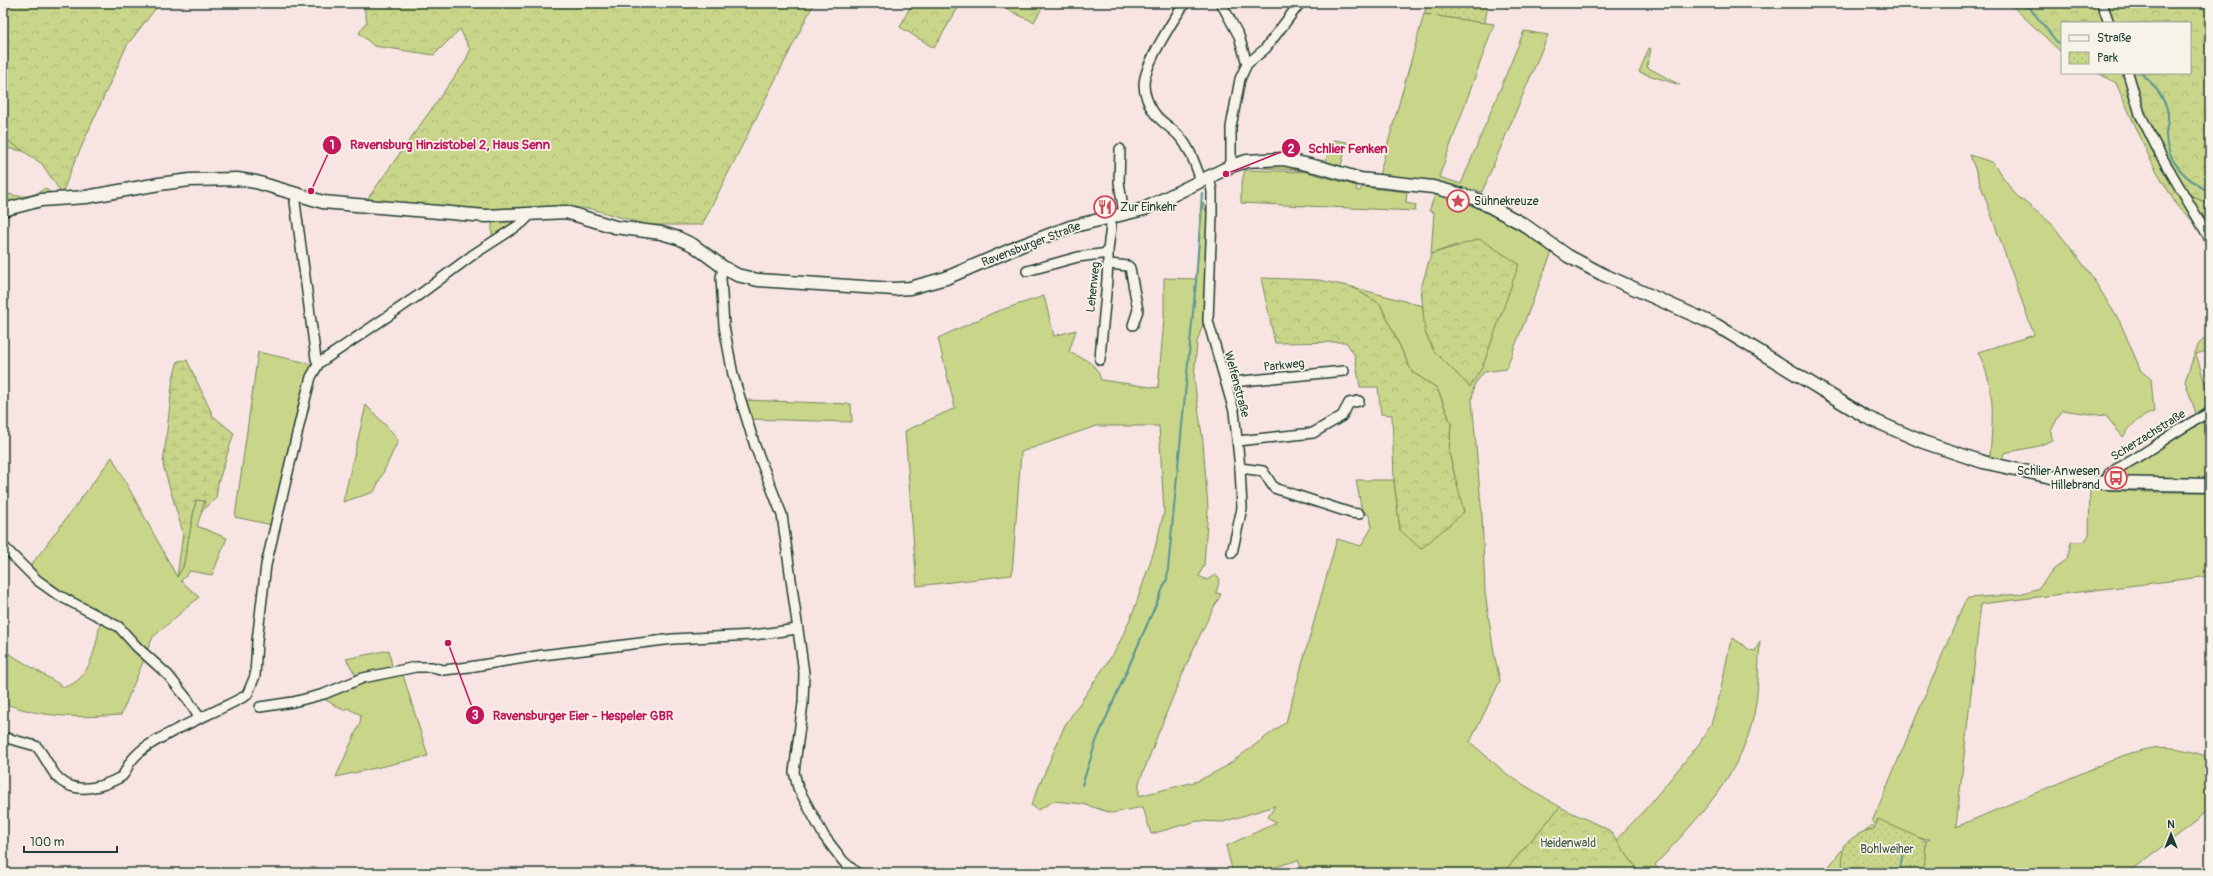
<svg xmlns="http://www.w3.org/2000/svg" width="2213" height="876" font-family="Pangolin,sans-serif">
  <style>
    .grass { fill: #c9d589; stroke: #74895e }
    .forest { fill: url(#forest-crowns); stroke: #74895e }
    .wetland { fill: url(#wetland-marsh); stroke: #74895e }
    .park { fill: url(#park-dots); stroke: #74895e }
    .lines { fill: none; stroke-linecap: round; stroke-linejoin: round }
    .stream { stroke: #599696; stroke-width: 2 }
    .minor-casing { stroke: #1f3d34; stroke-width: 12 }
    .major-casing { stroke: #1f3d34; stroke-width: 15 }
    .minor { stroke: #f7f3e8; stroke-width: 9 }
    .major { stroke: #f7f3e8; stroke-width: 12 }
    .labels { text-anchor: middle; stroke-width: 3.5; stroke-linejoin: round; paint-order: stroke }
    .poi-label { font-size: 12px; fill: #1f3d34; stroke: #f7f3e8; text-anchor: start }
    .street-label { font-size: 12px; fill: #1f3d34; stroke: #f7f3e8 }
    .park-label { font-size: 12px; fill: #415b45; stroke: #f7f3e8 }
    .leader { fill: none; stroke: #c2185b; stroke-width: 1.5 }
    .callout-dot { fill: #c2185b; stroke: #f7f3e8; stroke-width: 1.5 }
    .mark-label { font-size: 12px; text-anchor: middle; font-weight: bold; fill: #fff }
    .callout-label { font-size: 13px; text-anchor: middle; font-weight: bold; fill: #c2185b; stroke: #f7f3e8; stroke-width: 3.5; stroke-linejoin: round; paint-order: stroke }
  </style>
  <defs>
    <pattern id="forest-crowns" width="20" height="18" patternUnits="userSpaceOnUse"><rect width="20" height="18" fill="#c9d589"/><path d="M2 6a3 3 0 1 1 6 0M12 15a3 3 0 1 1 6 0" fill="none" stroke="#acb877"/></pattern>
    <pattern id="wetland-marsh" width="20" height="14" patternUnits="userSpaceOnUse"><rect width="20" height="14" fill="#c9d589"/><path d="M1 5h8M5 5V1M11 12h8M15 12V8" fill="none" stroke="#acb877"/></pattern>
    <pattern id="park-dots" width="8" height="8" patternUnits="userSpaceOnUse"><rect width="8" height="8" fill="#c9d589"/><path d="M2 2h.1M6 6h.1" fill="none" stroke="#acb877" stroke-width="1.8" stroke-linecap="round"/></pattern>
  </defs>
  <rect width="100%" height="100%" fill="#f8e4e2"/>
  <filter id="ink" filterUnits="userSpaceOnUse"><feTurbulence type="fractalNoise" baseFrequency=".025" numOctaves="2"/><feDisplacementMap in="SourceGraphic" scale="8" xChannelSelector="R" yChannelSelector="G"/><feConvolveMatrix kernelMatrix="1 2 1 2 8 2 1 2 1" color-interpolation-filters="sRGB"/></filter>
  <g filter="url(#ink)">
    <!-- grass -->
    <g class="grass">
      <path d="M 1424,14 L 1494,24 L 1439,177 L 1461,184 L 1524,31 L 1548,35 L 1482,192 L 1474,189 L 1472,193 L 1378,179 Z"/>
      <path d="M 1649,48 L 1651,49 L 1647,67 L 1680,85 L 1639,72 Z"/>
      <path d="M 3,137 L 23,151 L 5,148 L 3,151 Z"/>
      <path d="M 1333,140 L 1347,142 L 1340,170 L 1324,165 Z"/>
      <path d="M 1970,155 L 1992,162 L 2016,195 L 2052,224 L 2089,272 L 2120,322 L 2141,371 L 2151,379 L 2154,412 C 2139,417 2132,424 2123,437 L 2106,416 L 2062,410 L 2051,431 L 2052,440 L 2039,446 L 2004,453 L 2001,464 L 1949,448 L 1948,444 L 1987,457 L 1990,455 C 1993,416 1996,388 1978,352 L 2034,335 Z"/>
      <path d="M 1270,162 L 1312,171 L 1246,167 Z"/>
      <path d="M 1245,170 L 1307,172 L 1357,186 L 1356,190 L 1360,191 L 1362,187 L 1407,192 L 1406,203 L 1416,205 L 1415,211 L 1241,203 L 1241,186 Z"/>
      <path d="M 45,188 L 50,192 L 50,195 L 3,206 L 3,192 C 17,198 33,198 45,188 Z"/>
      <path d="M 2188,194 L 2210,205 L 2210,234 Z"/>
      <path d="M 1435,195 C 1480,202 1515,228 1552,252 L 1506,369 L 1484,372 L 1474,385 L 1472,400 L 1482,516 L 1485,593 L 1494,653 L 1500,681 L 1470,742 L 1508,775 L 1560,807 L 1503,873 L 1303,873 L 1298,860 L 1257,873 L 1233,873 L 1226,846 L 1276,823 L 1268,817 L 1275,806 L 1223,822 L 1197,821 L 1151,834 L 1143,807 L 1112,813 L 1083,804 L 1054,801 L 1038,810 L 1031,805 L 1065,725 L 1117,648 L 1134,610 L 1155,548 L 1164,512 L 1159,426 L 1096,426 L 1021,452 L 1012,575 L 917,586 L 905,431 L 955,408 L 938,338 L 995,312 L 1044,296 L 1054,336 L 1076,330 L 1069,352 C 1084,359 1096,362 1101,380 L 1158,388 L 1164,319 L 1164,278 L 1196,279 L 1203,202 L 1209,220 L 1206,315 L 1197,342 L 1194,379 L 1203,442 L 1208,508 L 1204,565 L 1199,576 L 1207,580 L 1215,575 L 1220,579 L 1216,593 L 1221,594 C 1188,654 1164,719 1139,783 L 1139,796 L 1198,781 L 1225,767 L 1286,722 L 1337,539 L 1361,546 L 1372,527 L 1369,515 L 1362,511 L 1356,480 L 1394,480 L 1400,530 L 1464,512 L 1449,453 L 1451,423 L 1437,388 L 1412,372 L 1380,304 L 1352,287 L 1423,306 L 1425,332 L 1434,351 L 1470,386 L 1456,245 L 1431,254 L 1434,212 L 1429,211 Z"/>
      <path d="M 492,218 L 519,220 L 492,239 Z"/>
      <path d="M 2210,333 L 2210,350 L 2196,354 L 2210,400 L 2210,481 L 2113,476 L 2115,473 L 2199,422 L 2185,381 L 2198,345 Z"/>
      <path d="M 258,352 L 313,364 L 272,525 L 235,517 Z"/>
      <path d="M 743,400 L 851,404 L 852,422 L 749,419 Z"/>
      <path d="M 366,405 L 393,433 L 398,441 L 374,492 L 343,502 Z"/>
      <path d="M 112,457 L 177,577 L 183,567 L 196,500 L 205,501 L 197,526 L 227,538 L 212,575 L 190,571 L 181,581 L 199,597 L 153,637 L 146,653 L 138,645 L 37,577 L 29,568 Z"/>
      <path d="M 2090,489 L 2146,492 L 2210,492 L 2210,576 L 1981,604 L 1956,827 L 2122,756 C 2160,743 2173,746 2210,757 L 2210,806 L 2198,820 L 2128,873 L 1824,873 L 1841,851 L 1872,825 L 1879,831 L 1922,842 L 1930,839 L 1907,837 L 1872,822 L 1964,603 L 1968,598 L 2020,594 L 2039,588 L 2053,570 L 2067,559 L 2071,542 L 2084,542 L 2089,535 Z"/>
      <path d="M 100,622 L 118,628 L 145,657 L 121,715 C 79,718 43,718 3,703 L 3,650 L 64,687 C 90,682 97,644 100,622 Z"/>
      <path d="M 1733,638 L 1750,650 L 1755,651 L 1760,641 C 1758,665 1759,691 1754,714 C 1742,775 1695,821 1655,865 L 1661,873 L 1640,873 L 1616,840 L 1649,805 L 1699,744 L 1711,724 L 1719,698 L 1730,644 Z"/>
      <path d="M 389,650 L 392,667 L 357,677 L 346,659 Z"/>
      <path d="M 402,672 L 428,756 L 336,777 L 360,723 L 361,715 L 347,708 L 343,710 L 324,699 L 361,683 Z"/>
    </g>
    <!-- forest -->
    <g class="forest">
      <path d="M 3,3 L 160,3 L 127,45 L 71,170 L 62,194 L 42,164 L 3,137 Z"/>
      <path d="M 360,3 L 814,3 L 702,225 L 647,225 L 592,209 L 558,206 L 481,212 L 366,201 L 465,62 L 470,50 L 460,29 L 434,55 L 374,46 L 359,33 L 367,21 L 363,4 Z"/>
      <path d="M 912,3 L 961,3 L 934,48 L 900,27 Z"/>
      <path d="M 992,3 L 1045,3 L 1034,22 Z"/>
      <path d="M 2009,3 L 2210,3 L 2210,205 L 2189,194 L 2194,222 L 2177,206 L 2152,163 L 2116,83 L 2098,73 L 2190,73 L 2190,23 L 2062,23 L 2062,53 Z"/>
      <path d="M 1480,239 L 1519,264 L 1483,366 L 1470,387 L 1434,351 L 1425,332 L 1421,288 L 1431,254 Z"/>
      <path d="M 1261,278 L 1319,280 L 1352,287 L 1380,304 L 1412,372 L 1437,388 L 1451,423 L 1449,453 L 1464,512 L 1421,549 L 1400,530 L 1394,480 L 1392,415 L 1381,414 L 1378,387 L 1360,387 L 1355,356 L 1346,342 L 1275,343 Z"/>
      <path d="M 1560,807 L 1609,830 L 1640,873 L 1503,873 Z"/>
    </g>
    <!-- wetland -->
    <path class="wetland" d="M 187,360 L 213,416 L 234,433 L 218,483 L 216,498 L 201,512 L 205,501 L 196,500 L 183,567 L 177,577 L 183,533 L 163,465 L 173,378 L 178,361 Z"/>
    <!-- park -->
    <g class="park">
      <path d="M 1428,3 L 1488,3 L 1485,23 L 1424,14 Z"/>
      <path d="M 1878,819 L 1926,841 L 1924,873 L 1842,873 L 1843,846 C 1853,837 1861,831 1874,829 Z"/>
    </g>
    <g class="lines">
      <!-- stream -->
      <g class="stream">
        <path d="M 2018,3 L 2029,7 L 2057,42 L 2062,45"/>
        <path d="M 2141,73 C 2153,83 2165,98 2168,113 C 2169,120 2166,128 2166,135 C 2166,162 2188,181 2210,192"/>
        <path d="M 1082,785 L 1097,739 L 1167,579 L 1196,282 L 1202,193"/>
        <path d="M 1899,873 L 1904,847"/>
      </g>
      <!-- minor casing -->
      <g class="minor-casing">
        <g id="minor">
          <path d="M 1185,3 C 1173,20 1144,65 1144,85 C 1144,93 1148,104 1153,111 C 1159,121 1171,127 1179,136 C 1191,149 1195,165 1201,180"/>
          <path d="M 1221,3 L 1239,36 L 1247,64 L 1240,79 L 1231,127 L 1231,166"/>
          <path d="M 2102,3 L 2109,23"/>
          <path d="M 1247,64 L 1265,49 L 1300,3"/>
          <path d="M 2128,73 L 2140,114 L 2160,154 L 2210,239"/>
          <path d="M 1120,149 L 1119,182 L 1124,214"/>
          <path d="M 1209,176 L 1212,191 L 1212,216 L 1208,321 L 1234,411 L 1240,468 L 1263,471 L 1274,488 L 1351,513 L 1359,514"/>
          <path d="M 298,196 L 295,202 L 316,359 L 319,363"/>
          <path d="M 1109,264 L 1128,266 L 1130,268 L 1138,310 L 1133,325"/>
          <path d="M 723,267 L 721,278 L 724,326 L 733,375 L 755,446 L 782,515 L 804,673 L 803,703 L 794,772 L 798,788 L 824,836 L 843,861 L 857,873"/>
          <path d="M 1027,271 L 1078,257 L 1108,253"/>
          <path d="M 1100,360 C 1102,325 1108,289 1108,254 C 1108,241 1112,230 1111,217"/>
          <path d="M 1227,384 L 1233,382 L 1344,371"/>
          <path d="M 1238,441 L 1313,433 L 1342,416 L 1349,403 L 1359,401"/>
          <path d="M 2105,483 L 2110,472 C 2146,456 2174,429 2210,413"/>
          <path d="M 3,546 L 37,580 L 58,595 L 119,627 L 137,647 L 168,675 L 188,700 L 199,717"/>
          <path d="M 1232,553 L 1242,508 L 1240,468"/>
          <path d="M 260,707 L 293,702 L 324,694 L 363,678 L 416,667 L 432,667 L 444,670 L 469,667 L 543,655 L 673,639 L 754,635 L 797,629"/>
          <path d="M 3,737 L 36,746 C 47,757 51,776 66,784 C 82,793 104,786 119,778 C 125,776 127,766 131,761 C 136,755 142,749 149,745 C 180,725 215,713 247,695 L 255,676 L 257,641 L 266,565 L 306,396 L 311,377 L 319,363 L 419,295 L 474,254 L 522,223 L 531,214"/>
        </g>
      </g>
      <!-- major casing -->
      <g class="major-casing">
        <path id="major" d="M 3,210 L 41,200 L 86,197 L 159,184 L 190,180 L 237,179 L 256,182 L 323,202 L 356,205 L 486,216 L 566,212 L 615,227 L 661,233 L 678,238 L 693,245 L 723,267 L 737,275 L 758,280 L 894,289 L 910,288 L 946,278 L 1020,246 L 1070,227 L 1144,209 L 1231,166 L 1247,161 L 1283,159 L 1323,168 L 1360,179 L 1433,187 L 1474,198 L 1523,224 L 1568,256 L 1602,274 L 1716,325 L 1866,417 L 1923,442 L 1983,462 L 2051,477 L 2105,483 L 2210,485"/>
      </g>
      <!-- minor -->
      <use href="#minor" class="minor"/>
      <!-- major -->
      <use href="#major" class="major"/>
    </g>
  </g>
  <!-- icons -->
  <defs>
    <g id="sight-ring" transform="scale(1.15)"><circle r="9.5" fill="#f7f3e8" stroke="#d1495b" stroke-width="1.5"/><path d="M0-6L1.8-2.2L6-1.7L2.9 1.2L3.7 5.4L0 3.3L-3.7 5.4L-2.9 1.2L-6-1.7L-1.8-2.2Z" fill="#d1495b"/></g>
    <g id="restaurant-ring" transform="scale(1.15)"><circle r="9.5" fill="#f7f3e8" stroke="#d1495b" stroke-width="1.5"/><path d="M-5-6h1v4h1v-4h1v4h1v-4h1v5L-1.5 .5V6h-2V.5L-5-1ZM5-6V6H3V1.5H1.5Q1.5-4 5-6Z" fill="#d1495b"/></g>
    <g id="bus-ring" transform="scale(1.15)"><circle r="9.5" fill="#f7f3e8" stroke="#d1495b" stroke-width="1.5"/><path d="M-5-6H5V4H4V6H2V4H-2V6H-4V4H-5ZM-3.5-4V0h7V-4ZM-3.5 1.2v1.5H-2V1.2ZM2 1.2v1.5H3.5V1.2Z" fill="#d1495b"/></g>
  </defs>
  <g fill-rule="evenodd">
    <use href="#sight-ring" x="1458" y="201"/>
    <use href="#restaurant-ring" x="1105" y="207"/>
    <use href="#bus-ring" x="2116" y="478"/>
  </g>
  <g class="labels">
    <!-- poi labels -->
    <g class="poi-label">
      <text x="1474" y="205">Sühnekreuze</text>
      <text x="1120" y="211">Zur Einkehr</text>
      <text x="2100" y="475" text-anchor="end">Schlier Anwesen<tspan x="2100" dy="14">Hillebrand</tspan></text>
    </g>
    <!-- street labels -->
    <g class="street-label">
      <text transform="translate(1031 244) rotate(-21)" y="4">Ravensburger Straße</text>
      <text transform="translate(1093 287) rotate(-84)" y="4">Lehenweg</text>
      <text transform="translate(1284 365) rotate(-6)" y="4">Parkweg</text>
      <text transform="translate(1237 384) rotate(75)" y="4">Welfenstraße</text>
      <text transform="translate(2148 435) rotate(-32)" y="4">Scherzachstraße</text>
    </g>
    <!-- park labels -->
    <g class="park-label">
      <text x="1568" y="847">Heidenwald</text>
      <text x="1887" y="853">Bohlweiher</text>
    </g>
  </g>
  <!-- callouts -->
  <path class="leader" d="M311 191L332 145M1226 174L1291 148M448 643L475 715"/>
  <g class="callout-dot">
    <circle cx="311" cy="191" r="4"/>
    <circle cx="1226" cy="174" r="4"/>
    <circle cx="448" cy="643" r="4"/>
    <circle cx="332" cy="145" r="10"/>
    <circle cx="1291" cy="148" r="10"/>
    <circle cx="475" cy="715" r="10"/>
  </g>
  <g class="mark-label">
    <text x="332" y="149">1</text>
    <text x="1291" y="153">2</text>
    <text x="475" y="719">3</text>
  </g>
  <g class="callout-label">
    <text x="450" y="149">Ravensburg Hinzistobel 2, Haus Senn</text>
    <text x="1348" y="153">Schlier Fenken</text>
    <text x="583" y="720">Ravensburger Eier - Hespeler GBR</text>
  </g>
  <!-- margin -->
  <rect width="2213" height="876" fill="none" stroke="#f7f3e8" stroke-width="16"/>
  <rect x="8" y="8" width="2197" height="860" fill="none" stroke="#1f3d34" stroke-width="1.5" filter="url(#ink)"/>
  <!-- legend -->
  <rect x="2061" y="22" width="130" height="52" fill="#f7f3e8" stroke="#a1aaa0"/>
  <rect x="2069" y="35" width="20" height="6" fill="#f7f3e8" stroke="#a1aaa0"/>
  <text x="2097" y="42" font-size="12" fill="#1f3d34">Straße</text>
  <rect x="2069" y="52" width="20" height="12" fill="url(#park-dots)" stroke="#a1aaa0"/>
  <text x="2097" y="62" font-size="12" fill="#1f3d34">Park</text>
  <!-- north arrow -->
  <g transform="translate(2171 834)" stroke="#f7f3e8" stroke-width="3" paint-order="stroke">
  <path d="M0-3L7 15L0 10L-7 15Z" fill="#1f3d34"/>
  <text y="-6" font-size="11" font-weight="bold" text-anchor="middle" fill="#1f3d34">N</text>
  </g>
  <!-- scale -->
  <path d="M24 846v6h93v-6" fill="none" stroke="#1f3d34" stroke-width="2"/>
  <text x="30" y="846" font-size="12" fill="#1f3d34" stroke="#f7f3e8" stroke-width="3" paint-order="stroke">100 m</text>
</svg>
